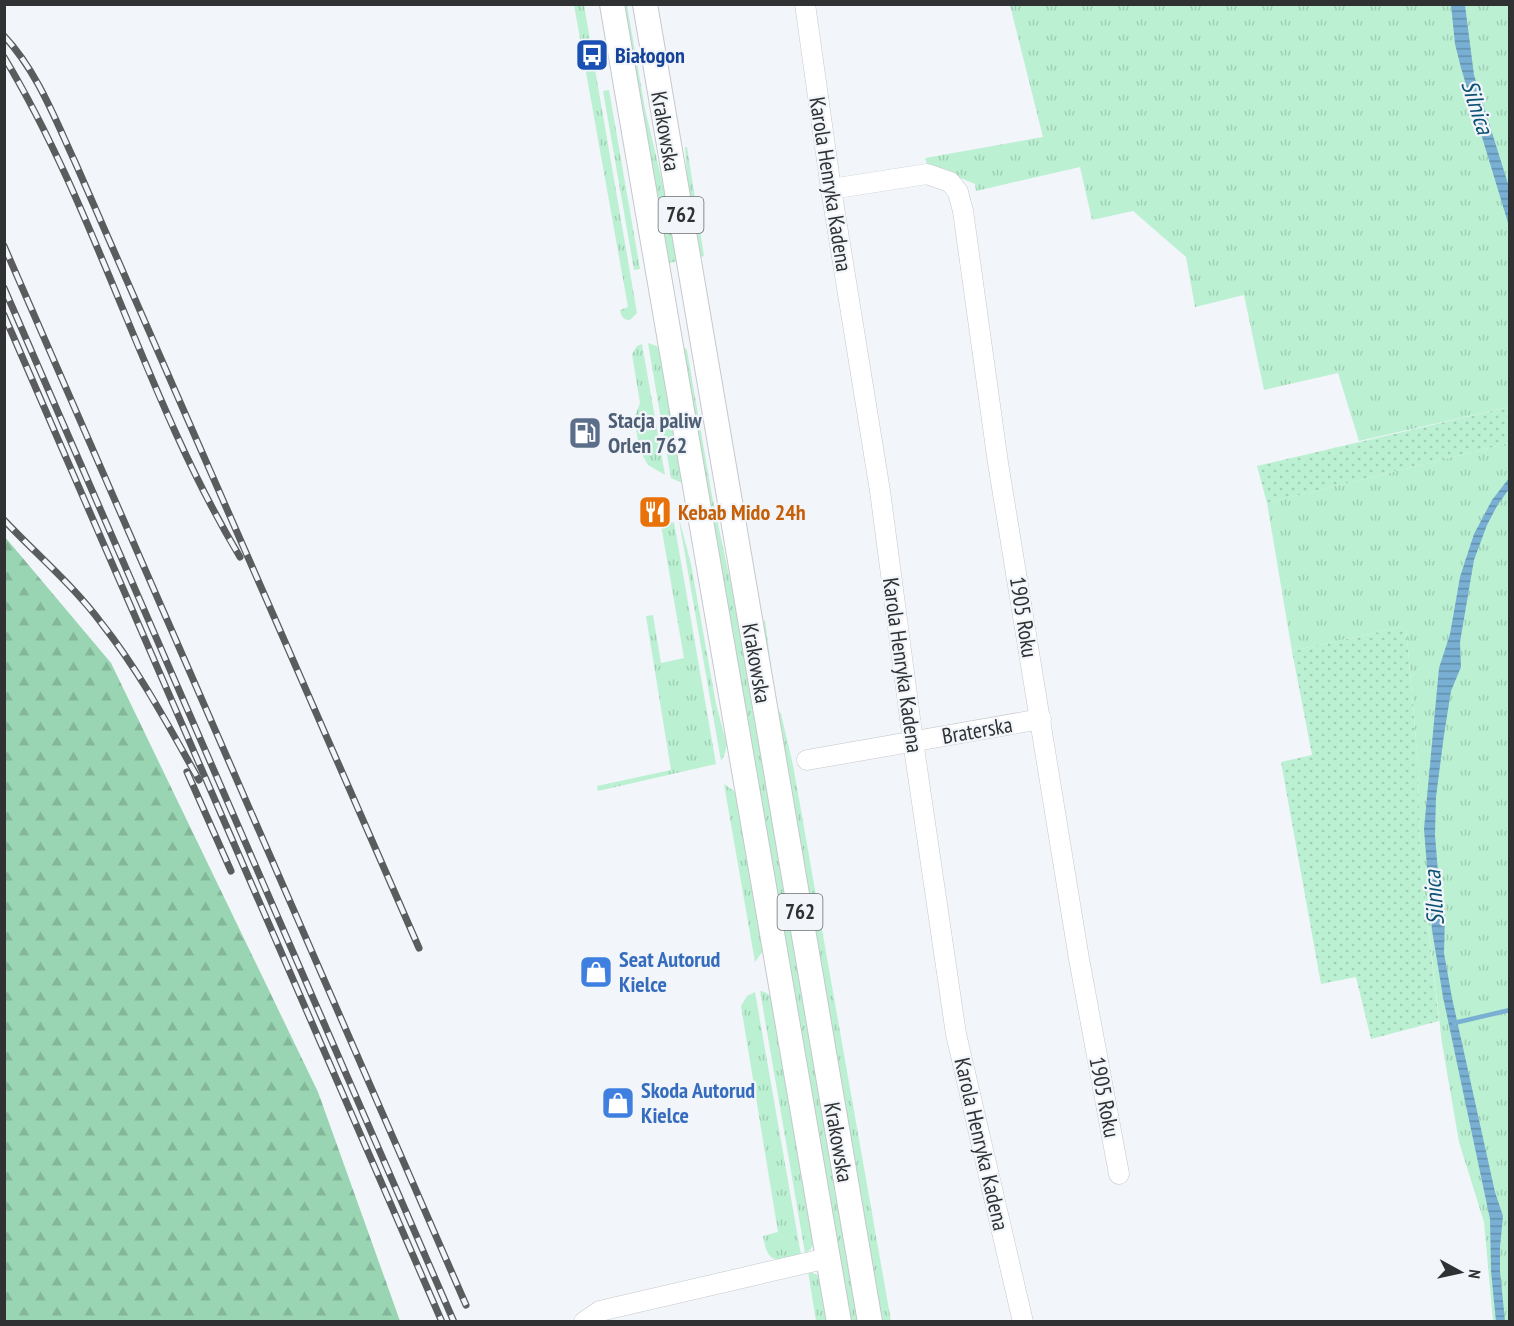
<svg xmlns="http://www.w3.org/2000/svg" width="1514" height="1326" font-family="'PT Sans Narrow',sans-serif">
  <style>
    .grass { fill: url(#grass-tufts) }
    .forest { fill: url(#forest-firs) }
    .garden { fill: url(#garden-dots) }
    .water { fill: url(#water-rules) }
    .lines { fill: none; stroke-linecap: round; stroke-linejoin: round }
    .stream { stroke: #78afd3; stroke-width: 4.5 }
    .minor-casing { stroke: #c5c8cc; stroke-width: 21 }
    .major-casing { stroke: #c5c8cc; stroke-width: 26 }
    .minor { stroke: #fff; stroke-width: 20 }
    .major { stroke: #fff; stroke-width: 24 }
    .rail-casing { stroke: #5a5c5e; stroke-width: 7 }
    .rail { stroke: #f2f5f9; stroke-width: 4.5; stroke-dasharray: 14; stroke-linecap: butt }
    .labels { text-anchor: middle; stroke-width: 4.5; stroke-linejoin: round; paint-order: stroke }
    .shield { fill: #f2f5f9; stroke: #6a6c6e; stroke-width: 1.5 }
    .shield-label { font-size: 21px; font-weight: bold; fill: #2f3132 }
    .transit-label { font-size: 22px; font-weight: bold; fill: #164399; stroke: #f2f5f9; text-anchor: start }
    .street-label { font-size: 22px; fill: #2f3132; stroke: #f2f5f9 }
    .service-label { font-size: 22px; font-weight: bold; fill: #4e5e75; stroke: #f2f5f9; text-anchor: start }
    .food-label { font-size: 22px; font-weight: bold; fill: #c56008; stroke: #f2f5f9; text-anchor: start }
    .shop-label { font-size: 22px; font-weight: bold; fill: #366cbe; stroke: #f2f5f9; text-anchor: start }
    .water-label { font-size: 24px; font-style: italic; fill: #0c5275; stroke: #f2f5f9 }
  </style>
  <defs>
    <pattern id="grass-tufts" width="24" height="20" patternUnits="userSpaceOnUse" patternTransform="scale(1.5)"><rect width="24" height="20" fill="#bbf1d2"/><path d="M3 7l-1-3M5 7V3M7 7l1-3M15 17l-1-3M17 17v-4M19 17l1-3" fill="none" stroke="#a1cfb5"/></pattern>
    <pattern id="forest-firs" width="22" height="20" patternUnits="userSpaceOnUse" patternTransform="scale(1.5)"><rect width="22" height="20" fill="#99d5b3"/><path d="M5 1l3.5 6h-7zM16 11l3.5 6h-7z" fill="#84b79a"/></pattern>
    <pattern id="garden-dots" width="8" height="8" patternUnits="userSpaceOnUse" patternTransform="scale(1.5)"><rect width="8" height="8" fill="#bbf1d2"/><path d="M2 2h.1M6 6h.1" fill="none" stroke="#a1cfb5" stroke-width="1.8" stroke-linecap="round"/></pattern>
    <pattern id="water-rules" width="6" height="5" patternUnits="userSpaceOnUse" patternTransform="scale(1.5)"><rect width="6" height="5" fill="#78afd3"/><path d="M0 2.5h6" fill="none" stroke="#638fac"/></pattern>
  </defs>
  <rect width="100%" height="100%" fill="#f2f5f9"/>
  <!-- grass -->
  <g class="grass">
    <path d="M 574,5 L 584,5 L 637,313 L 630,320 C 623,320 621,316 620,310 L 628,307 Z"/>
    <path d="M 623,5 L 627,5 L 645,109 L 667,202 L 678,261 L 666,264 Z"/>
    <path d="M 1010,5 L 1509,5 L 1509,407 L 1359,441 L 1338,373 L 1264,390 L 1244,295 L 1195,307 L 1186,257 L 1133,211 L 1092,220 L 1080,167 L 976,191 L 975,184 L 927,164 L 925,158 L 1043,137 Z"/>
    <path d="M 609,90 L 640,269 L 634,270 L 603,91 Z"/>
    <path d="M 685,147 L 687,147 L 704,256 L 698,258 L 689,206 Z"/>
    <path d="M 648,343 L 657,346 L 662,354 L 682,483 L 671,478 Z"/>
    <path d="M 642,344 L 665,475 L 648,465 L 640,451 L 634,419 L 640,403 L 632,354 L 637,346 Z"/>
    <path d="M 685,348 L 687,350 L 712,496 L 744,645 L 861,1321 L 849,1321 L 682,349 Z"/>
    <path d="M 1509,443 L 1509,1321 L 1493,1321 L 1484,1222 L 1459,1142 L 1442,1043 L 1420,856 L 1418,763 L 1406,626 L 1292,651 L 1267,503 Z"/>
    <path d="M 678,515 L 691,564 L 716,704 L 727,745 L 724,756 L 721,761 Z"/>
    <path d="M 674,522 L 716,764 L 598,791 L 597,786 L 671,770 L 646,616 L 653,615 L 661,663 L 684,658 L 661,525 Z"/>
    <path d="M 765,620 L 776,705 L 781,714 L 793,765 L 891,1321 L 880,1321 L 760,625 Z"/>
    <path d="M 724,784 L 734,791 L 738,798 L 763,951 L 755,962 Z"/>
    <path d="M 760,991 L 765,992 L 773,998 L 815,1242 L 810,1250 L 805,1253 Z"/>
    <path d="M 755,992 L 801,1255 C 776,1260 768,1266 763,1236 L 778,1232 L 741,1006 L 747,996 Z"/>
    <path d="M 808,1271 L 820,1276 L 829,1321 L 816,1321 Z"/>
  </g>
  <!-- forest -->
  <path class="forest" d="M 5,537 L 111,663 L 318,1092 L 400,1321 L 5,1321 Z"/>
  <!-- garden -->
  <g class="garden">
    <path d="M 1509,407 L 1509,443 L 1267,503 L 1257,466 Z"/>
    <path d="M 1406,626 L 1418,763 L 1420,856 L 1439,1021 L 1371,1039 L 1356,977 L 1321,984 L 1281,762 L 1312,755 L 1292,651 Z"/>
  </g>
  <!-- water -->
  <g class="water">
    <path d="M 1451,5 L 1465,5 L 1474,75 L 1509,187 L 1509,226 L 1461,68 L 1455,44 Z"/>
    <path d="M 1509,478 L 1509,489 L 1497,506 L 1487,525 L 1474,560 L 1460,642 L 1461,667 L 1451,691 L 1444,735 L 1436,797 L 1435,835 L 1439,884 L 1445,915 L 1444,953 L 1452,998 L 1495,1192 L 1503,1216 L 1500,1247 L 1500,1271 L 1505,1321 L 1496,1322 L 1491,1271 L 1490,1219 L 1443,997 L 1432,930 L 1424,829 L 1439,668 L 1450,634 L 1460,577 L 1474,534 L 1492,500 Z"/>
  </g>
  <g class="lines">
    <!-- stream -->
    <path class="stream" d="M 1454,1023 L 1510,1010"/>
    <!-- minor casing -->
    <g class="minor-casing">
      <g id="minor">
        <path d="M 805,4 L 831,189 L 880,491 L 913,741 L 956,1034 L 1023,1322"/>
        <path d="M 831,189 L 927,174 L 950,182 L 958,192 L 963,211 L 998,463 L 1079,959 L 1119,1174"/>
        <path d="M 807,760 L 1041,719"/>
        <path d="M 584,1322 L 600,1311 L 617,1307 L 828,1258"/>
      </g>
    </g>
    <!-- major casing -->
    <g class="major-casing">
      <g id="major">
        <path d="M 612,4 L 839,1322"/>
        <path d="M 645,4 L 870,1322"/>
      </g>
    </g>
    <!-- minor -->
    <use href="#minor" class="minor"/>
    <!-- major -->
    <use href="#major" class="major"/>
    <!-- rail casing -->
    <g class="rail-casing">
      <g id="rail">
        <path d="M 4,36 C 37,71 55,119 75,162 L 419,948"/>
        <path d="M 4,57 C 99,215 145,399 240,557"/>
        <path d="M 4,246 L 466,1305"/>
        <path d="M 4,288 L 454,1322"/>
        <path d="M 4,315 L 442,1322"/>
        <path d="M 4,520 C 37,555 74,586 102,624 C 140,672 169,727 199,780"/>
        <path d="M 187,772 L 231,871"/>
      </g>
    </g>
    <!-- rail -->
    <use href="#rail" class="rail"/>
  </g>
  <!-- icons -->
  <defs>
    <g id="bus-square" transform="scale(1.725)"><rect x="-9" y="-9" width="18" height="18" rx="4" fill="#1a4fb4" stroke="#f2f5f9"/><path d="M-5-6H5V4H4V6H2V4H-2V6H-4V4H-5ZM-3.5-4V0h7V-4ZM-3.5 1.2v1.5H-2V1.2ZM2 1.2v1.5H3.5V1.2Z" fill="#fff"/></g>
    <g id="fuel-square" transform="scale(1.725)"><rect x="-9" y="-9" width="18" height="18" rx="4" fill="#5c6f8a" stroke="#f2f5f9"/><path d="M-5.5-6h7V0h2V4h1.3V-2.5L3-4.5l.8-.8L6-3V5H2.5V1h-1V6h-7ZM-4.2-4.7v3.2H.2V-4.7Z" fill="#fff"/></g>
    <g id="restaurant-square" transform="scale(1.725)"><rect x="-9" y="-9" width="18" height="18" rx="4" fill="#e8710a" stroke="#f2f5f9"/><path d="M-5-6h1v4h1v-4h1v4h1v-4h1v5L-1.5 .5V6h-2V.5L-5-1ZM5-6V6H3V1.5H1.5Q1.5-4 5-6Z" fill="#fff"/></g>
    <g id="shop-square" transform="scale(1.725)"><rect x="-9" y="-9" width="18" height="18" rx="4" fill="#3f7fe0" stroke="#f2f5f9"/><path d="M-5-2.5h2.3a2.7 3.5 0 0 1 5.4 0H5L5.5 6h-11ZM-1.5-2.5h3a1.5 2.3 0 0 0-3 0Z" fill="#fff"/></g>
  </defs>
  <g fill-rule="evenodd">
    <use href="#bus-square" x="592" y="55"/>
    <use href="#fuel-square" x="585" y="433"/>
    <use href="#restaurant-square" x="655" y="512"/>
    <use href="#shop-square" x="596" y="972"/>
    <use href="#shop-square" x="618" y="1103"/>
  </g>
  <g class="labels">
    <!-- shield labels -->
    <g class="shield">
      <rect x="658.5" y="197" width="45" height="36" rx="4.5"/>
      <rect x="777.5" y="894" width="45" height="36" rx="4.5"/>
    </g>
    <g class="shield-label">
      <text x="681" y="222">762</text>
      <text x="800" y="919">762</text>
    </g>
    <!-- transit labels -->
    <g class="transit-label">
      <text x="615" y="63">Białogon</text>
    </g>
    <!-- street labels -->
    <g class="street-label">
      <text transform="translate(666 131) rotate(80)" y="8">Krakowska</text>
      <text transform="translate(831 184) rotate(81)" y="8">Karola Henryka Kadena</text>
      <text transform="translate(1024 617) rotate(81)" y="8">1905 Roku</text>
      <text transform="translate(757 663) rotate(80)" y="8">Krakowska</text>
      <text transform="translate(903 665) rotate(82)" y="8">Karola Henryka Kadena</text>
      <text transform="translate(977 730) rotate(-10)" y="8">Braterska</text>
      <text transform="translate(1105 1097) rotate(79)" y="8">1905 Roku</text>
      <text transform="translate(839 1142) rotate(80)" y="8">Krakowska</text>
      <text transform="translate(982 1144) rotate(77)" y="8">Karola Henryka Kadena</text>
    </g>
    <!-- service labels -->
    <g class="service-label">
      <text x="608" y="428">Stacja paliw<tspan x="608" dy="25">Orlen 762</tspan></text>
    </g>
    <!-- food labels -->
    <g class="food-label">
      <text x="678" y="520">Kebab Mido 24h</text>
    </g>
    <!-- shop labels -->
    <g class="shop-label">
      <text x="619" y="967">Seat Autorud<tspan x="619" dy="25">Kielce</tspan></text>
      <text x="641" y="1098">Skoda Autorud<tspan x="641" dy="25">Kielce</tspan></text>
    </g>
    <!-- water labels -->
    <g class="water-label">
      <text transform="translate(1477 107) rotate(72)" y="8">Silnica</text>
      <text transform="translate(1434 898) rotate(-94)" y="8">Silnica</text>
    </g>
  </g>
  <!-- border -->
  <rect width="1514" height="1326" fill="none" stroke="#2f3132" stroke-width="12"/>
  <!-- north arrow -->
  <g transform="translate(1460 1272) rotate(98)" stroke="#f2f5f9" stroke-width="4.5" paint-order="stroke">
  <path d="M0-4.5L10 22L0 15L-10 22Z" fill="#2f3132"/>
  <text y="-9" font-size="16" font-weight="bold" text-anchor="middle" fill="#2f3132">N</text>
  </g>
</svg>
